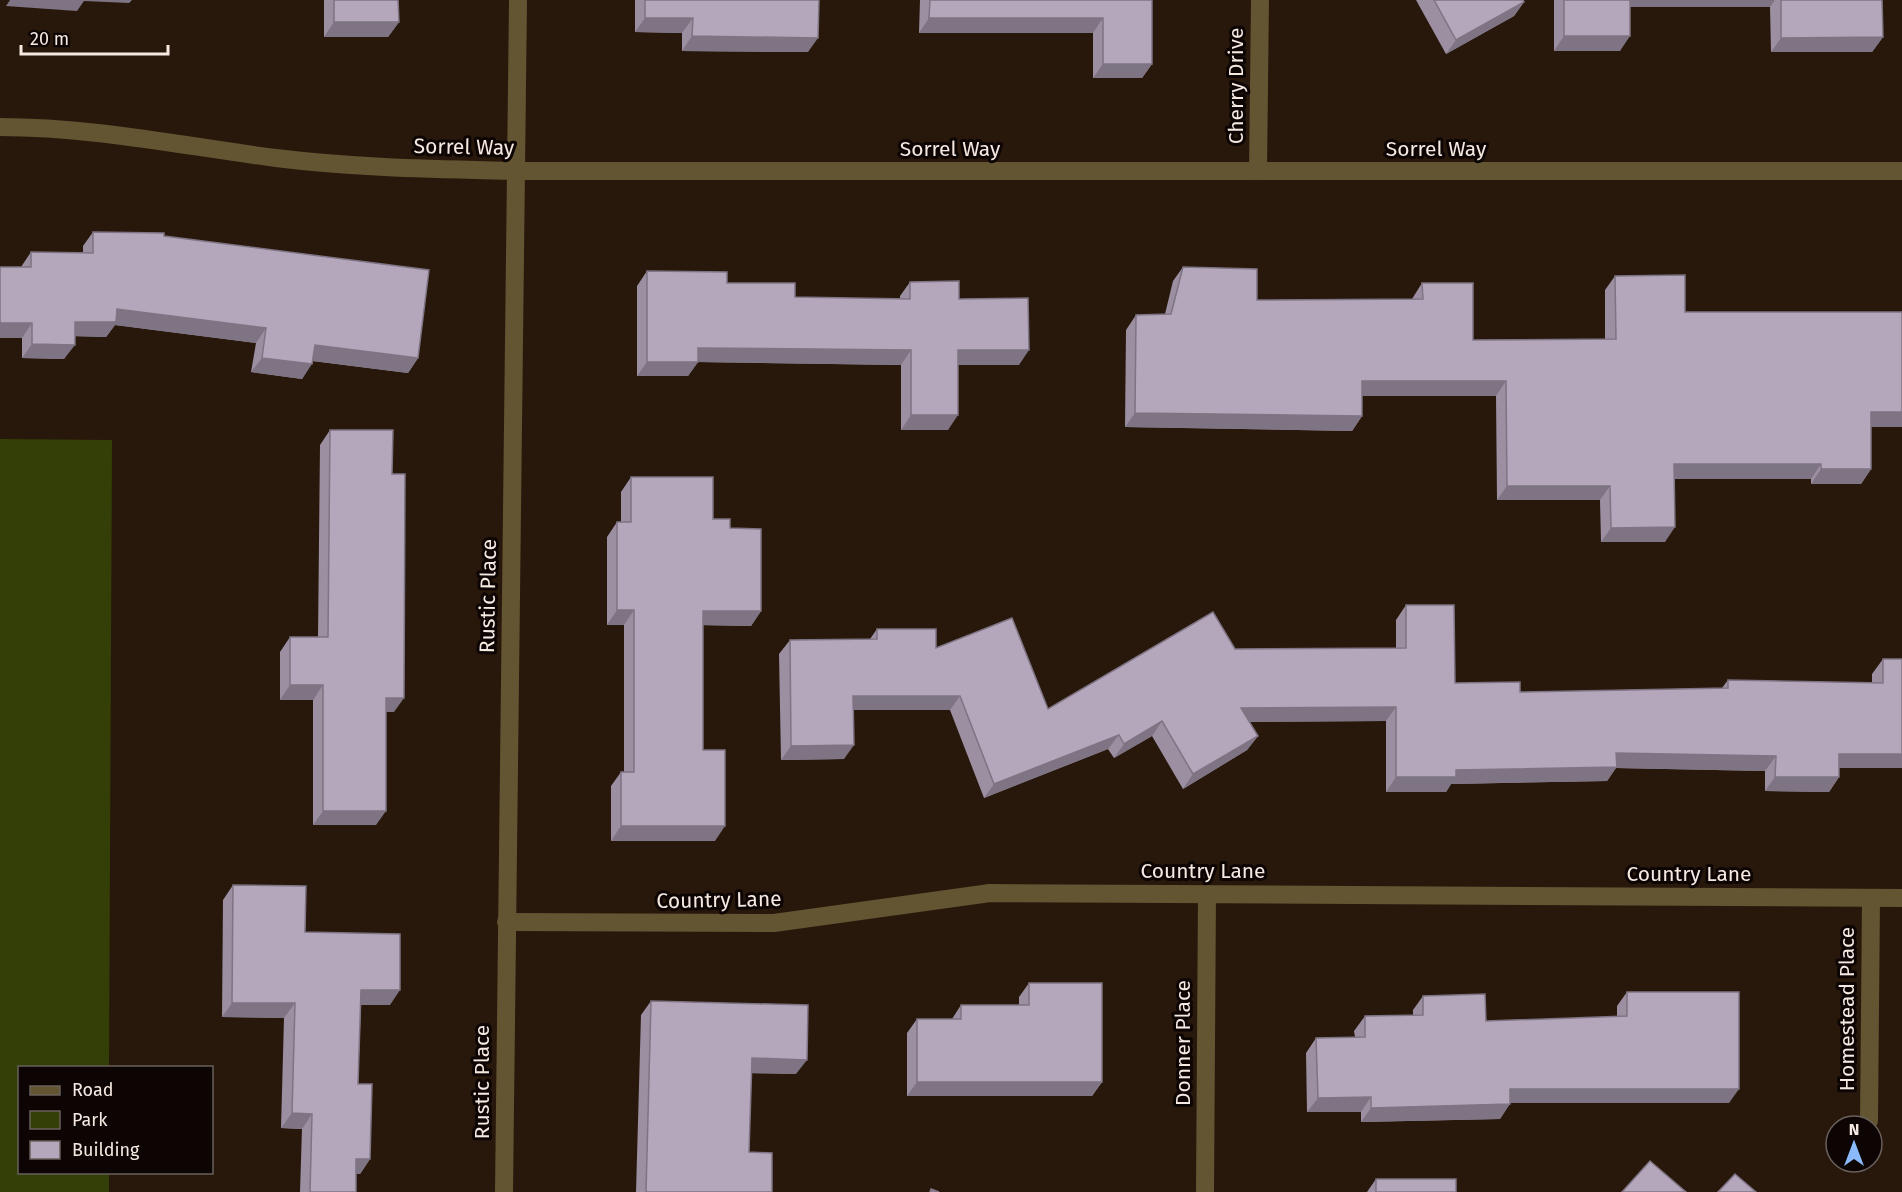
<svg xmlns="http://www.w3.org/2000/svg" width="1902" height="1192" font-family="'Fira Sans',sans-serif">
  <style>
    .green { fill: #333f06 }
    .lines { fill: none; stroke-linecap: round; stroke-linejoin: round }
    .minor { stroke: #635432; stroke-width: 18 }
    .wall { fill: #9b8fa1 }
    .shaded-wall { fill: #7e7483 }
    .building { fill: #b4a6bb; stroke: #7e7483; stroke-width: 1.5 }
    .labels { text-anchor: middle; stroke-width: 6; stroke-linejoin: round; paint-order: stroke }
    .street-label { font-size: 21px; fill: #f5e9e1; stroke: #0c0503 }
  </style>
  <rect width="100%" height="100%" fill="#28180c"/>
  <!-- green -->
  <path class="green" d="M 0,439 L 112,440 L 109,1067 L 20,1068 L 20,1172 L 109,1173 L 109,1192 L 0,1192 Z"/>
  <g class="lines">
    <!-- minor -->
    <g class="minor">
      <path d="M 0,127 C 93,127 183,146 276,158 C 356,168 436,169 517,171 L 1902,171"/>
      <path d="M 1258,171 L 1260,0"/>
      <path d="M 506,922 L 774,923 L 990,893 L 1902,898"/>
      <path d="M 1869,1121 L 1871,898"/>
      <path d="M 504,1192 L 518,0"/>
      <path d="M 1205,1192 L 1207,894"/>
    </g>
  </g>
  <!-- wall -->
  <g class="wall">
    <path d="M 324,0 L 398,0 L 399,22 L 388,37 L 324,37 Z"/>
    <path d="M 635,0 L 819,0 L 808,52 L 682,51 L 682,33 L 635,32 Z"/>
    <path d="M 920,0 L 1152,0 L 1152,64 L 1142,78 L 1093,78 L 1093,33 L 919,33 Z"/>
    <path d="M 1416,0 L 1523,0 L 1524,2 L 1514,16 L 1446,54 Z"/>
    <path d="M 1554,0 L 1882,0 L 1883,37 L 1872,52 L 1771,52 L 1770,7 L 1630,7 L 1620,51 L 1554,51 Z"/>
    <path d="M 93,232 L 164,236 L 418,358 L 408,373 L 313,361 L 302,379 L 251,372 L 256,343 L 115,325 L 106,337 L 75,336 L 64,359 L 22,358 L 22,338 L 0,338 L 21,267 L 31,252 L 83,253 L 83,246 Z"/>
    <path d="M 1183,267 L 1257,300 L 1412,299 L 1422,283 L 1473,340 L 1605,339 L 1605,290 L 1615,276 L 1902,427 L 1871,427 L 1871,469 L 1861,484 L 1811,484 L 1811,479 L 1675,479 L 1665,542 L 1601,542 L 1600,500 L 1497,500 L 1496,396 L 1362,396 L 1362,416 L 1352,431 L 1125,427 L 1126,330 L 1136,315 L 1165,314 L 1173,281 Z"/>
    <path d="M 647,271 L 727,283 L 795,297 L 900,299 L 900,296 L 910,282 L 959,299 L 1019,365 L 958,365 L 948,430 L 901,430 L 901,365 L 698,362 L 688,376 L 637,376 L 637,286 Z"/>
    <path d="M 330,430 L 392,474 L 394,712 L 386,712 L 376,825 L 313,825 L 313,700 L 280,700 L 280,652 L 290,637 L 318,637 L 320,445 Z"/>
    <path d="M 631,477 L 730,528 L 761,611 L 751,626 L 703,625 L 703,750 L 715,841 L 611,841 L 611,786 L 621,772 L 624,772 L 624,625 L 607,625 L 607,537 L 617,522 L 621,522 L 621,492 Z"/>
    <path d="M 1406,605 L 1455,683 L 1520,692 L 1722,688 L 1728,680 L 1872,683 L 1872,674 L 1883,659 L 1902,768 L 1839,768 L 1839,777 L 1829,792 L 1765,791 L 1765,771 L 1616,768 L 1607,781 L 1451,784 L 1446,792 L 1386,792 L 1386,721 L 1249,722 L 1258,736 L 1247,750 L 1183,789 L 1152,736 L 1114,758 L 1108,749 L 984,798 L 950,710 L 853,710 L 844,759 L 781,760 L 779,654 L 790,640 L 870,639 L 877,629 L 936,648 L 1048,709 L 1235,649 L 1396,648 L 1396,620 Z"/>
    <path d="M 233,885 L 305,932 L 390,1005 L 361,1005 L 358,1084 L 370,1159 L 360,1174 L 356,1174 L 356,1192 L 300,1192 L 302,1129 L 281,1128 L 284,1018 L 222,1017 L 223,900 Z"/>
    <path d="M 1029,983 L 1102,1082 L 1092,1096 L 907,1096 L 907,1033 L 917,1019 L 952,1019 L 961,1005 L 1019,1005 L 1019,997 Z"/>
    <path d="M 1627,992 L 1729,1103 L 1510,1103 L 1500,1119 L 1361,1122 L 1361,1112 L 1307,1112 L 1306,1053 L 1316,1038 L 1355,1037 L 1354,1031 L 1365,1016 L 1413,1015 L 1413,1010 L 1423,996 L 1486,1021 L 1617,1017 L 1617,1006 Z"/>
    <path d="M 651,1001 L 796,1074 L 751,1073 L 749,1152 L 772,1192 L 636,1192 L 641,1015 Z"/>
    <path d="M 1376,1179 L 1456,1192 L 1367,1192 Z"/>
  </g>
  <!-- shaded-wall -->
  <g class="shaded-wall">
    <path d="M 10,0 L 132,0 L 129,3 L 84,1 L 77,11 L 6,6 Z"/>
    <path d="M 1624,0 L 1775,0 L 1770,7 L 1620,7 Z"/>
    <path d="M 1524,2 L 1514,16 L 1446,54 L 1456,40 Z"/>
    <path d="M 645,18 L 693,18 L 682,33 L 635,32 Z"/>
    <path d="M 929,18 L 1103,18 L 1093,33 L 919,33 Z"/>
    <path d="M 334,22 L 399,22 L 388,37 L 324,37 Z"/>
    <path d="M 692,36 L 818,38 L 808,52 L 682,51 Z"/>
    <path d="M 1564,36 L 1630,36 L 1620,51 L 1554,51 Z"/>
    <path d="M 1883,37 L 1872,52 L 1771,52 L 1781,38 Z"/>
    <path d="M 1103,64 L 1152,64 L 1142,78 L 1093,78 Z"/>
    <path d="M 117,309 L 266,328 L 256,343 L 115,325 L 106,337 L 64,336 L 75,322 Z"/>
    <path d="M 0,323 L 32,323 L 22,338 L 0,338 Z"/>
    <path d="M 32,344 L 75,345 L 64,359 L 22,358 Z"/>
    <path d="M 315,345 L 418,358 L 408,373 L 304,360 Z"/>
    <path d="M 698,348 L 911,350 L 901,365 L 698,362 L 688,376 L 637,376 L 647,362 Z"/>
    <path d="M 958,350 L 1029,350 L 1019,365 L 948,365 Z"/>
    <path d="M 262,358 L 312,364 L 302,379 L 251,372 Z"/>
    <path d="M 1362,381 L 1506,381 L 1496,396 L 1352,396 Z"/>
    <path d="M 1871,412 L 1902,412 L 1902,427 L 1861,427 Z"/>
    <path d="M 1135,413 L 1362,416 L 1352,431 L 1125,427 Z"/>
    <path d="M 911,415 L 958,415 L 948,430 L 901,430 Z"/>
    <path d="M 1674,464 L 1821,464 L 1811,479 L 1664,479 Z"/>
    <path d="M 1821,469 L 1871,469 L 1861,484 L 1811,484 Z"/>
    <path d="M 1507,486 L 1610,486 L 1600,500 L 1497,500 Z"/>
    <path d="M 1675,527 L 1665,542 L 1601,542 L 1611,528 Z"/>
    <path d="M 617,610 L 634,610 L 624,625 L 607,625 Z"/>
    <path d="M 703,611 L 761,611 L 751,626 L 692,625 Z"/>
    <path d="M 290,685 L 323,685 L 313,700 L 280,700 Z"/>
    <path d="M 853,696 L 960,696 L 950,710 L 843,710 Z"/>
    <path d="M 386,698 L 404,698 L 394,712 L 376,712 Z"/>
    <path d="M 1396,707 L 1386,721 L 1230,722 L 1241,708 Z"/>
    <path d="M 1162,721 L 1152,736 L 1114,758 L 1124,744 Z"/>
    <path d="M 1119,735 L 1108,749 L 984,798 L 994,784 Z"/>
    <path d="M 1258,736 L 1247,750 L 1183,789 L 1193,774 Z"/>
    <path d="M 854,745 L 844,759 L 781,760 L 791,746 Z"/>
    <path d="M 1616,753 L 1776,756 L 1765,771 L 1616,768 L 1607,781 L 1451,784 L 1446,792 L 1386,792 L 1396,777 L 1456,770 Z"/>
    <path d="M 1839,754 L 1902,754 L 1902,768 L 1829,768 Z"/>
    <path d="M 1775,777 L 1839,777 L 1829,792 L 1765,791 Z"/>
    <path d="M 323,811 L 386,811 L 376,825 L 313,825 Z"/>
    <path d="M 621,826 L 725,826 L 715,841 L 611,841 Z"/>
    <path d="M 361,990 L 400,990 L 390,1005 L 351,1005 Z"/>
    <path d="M 232,1003 L 295,1003 L 284,1018 L 222,1017 Z"/>
    <path d="M 752,1058 L 807,1060 L 796,1074 L 742,1073 Z"/>
    <path d="M 917,1082 L 1102,1082 L 1092,1096 L 907,1096 Z"/>
    <path d="M 1510,1089 L 1739,1089 L 1729,1103 L 1500,1103 Z"/>
    <path d="M 1371,1097 L 1361,1112 L 1307,1112 L 1318,1098 Z"/>
    <path d="M 1510,1104 L 1500,1119 L 1361,1122 L 1371,1108 Z"/>
    <path d="M 292,1113 L 312,1114 L 302,1129 L 281,1128 Z"/>
    <path d="M 356,1159 L 370,1159 L 360,1174 L 346,1174 Z"/>
  </g>
  <!-- building -->
  <g class="building">
    <path d="M 334,0 L 398,0 L 399,22 L 334,22 Z"/>
    <path d="M 645,0 L 819,0 L 818,38 L 692,36 L 693,18 L 645,18 Z"/>
    <path d="M 930,0 L 1152,0 L 1152,64 L 1103,64 L 1103,18 L 929,18 Z"/>
    <path d="M 1434,0 L 1523,0 L 1524,2 L 1456,40 Z"/>
    <rect x="1564" y="0" width="66" height="36"/>
    <path d="M 1781,0 L 1882,0 L 1883,37 L 1781,38 Z"/>
    <path d="M 93,232 L 164,233 L 164,236 L 429,270 L 418,358 L 315,345 L 312,364 L 262,358 L 266,328 L 117,309 L 116,322 L 75,322 L 75,345 L 32,344 L 32,323 L 0,323 L 0,267 L 31,267 L 31,252 L 93,253 Z"/>
    <path d="M 1183,267 L 1257,269 L 1257,300 L 1423,299 L 1422,283 L 1473,283 L 1473,340 L 1616,339 L 1615,276 L 1685,275 L 1685,312 L 1902,312 L 1902,412 L 1871,412 L 1871,469 L 1821,469 L 1821,464 L 1674,464 L 1675,527 L 1611,528 L 1610,486 L 1507,486 L 1506,381 L 1362,381 L 1362,416 L 1135,413 L 1136,315 L 1171,314 Z"/>
    <path d="M 647,271 L 727,272 L 727,283 L 795,283 L 795,297 L 910,299 L 910,282 L 959,281 L 959,299 L 1028,298 L 1029,350 L 958,350 L 958,415 L 911,415 L 911,350 L 698,348 L 698,362 L 647,362 Z"/>
    <path d="M 330,430 L 393,430 L 392,474 L 405,474 L 404,698 L 386,698 L 386,811 L 323,811 L 323,685 L 290,685 L 290,637 L 328,637 Z"/>
    <path d="M 631,477 L 713,477 L 713,519 L 730,519 L 730,528 L 761,529 L 761,611 L 703,611 L 703,750 L 725,750 L 725,826 L 621,826 L 621,772 L 634,772 L 634,610 L 617,610 L 617,522 L 631,522 Z"/>
    <path d="M 1406,605 L 1454,605 L 1455,683 L 1520,682 L 1520,692 L 1728,688 L 1728,680 L 1883,683 L 1883,659 L 1902,659 L 1902,754 L 1839,754 L 1839,777 L 1775,777 L 1776,756 L 1616,753 L 1617,767 L 1456,770 L 1456,777 L 1396,777 L 1396,707 L 1241,708 L 1258,736 L 1193,774 L 1162,721 L 1124,744 L 1119,735 L 994,784 L 960,696 L 853,696 L 854,745 L 791,746 L 790,640 L 877,639 L 877,629 L 936,629 L 936,648 L 1012,618 L 1048,709 L 1213,612 L 1235,649 L 1406,648 Z"/>
    <path d="M 233,885 L 306,886 L 305,932 L 400,934 L 400,990 L 361,990 L 358,1084 L 372,1084 L 370,1159 L 356,1159 L 356,1192 L 310,1192 L 312,1114 L 292,1113 L 295,1003 L 232,1003 Z"/>
    <path d="M 1029,983 L 1102,983 L 1102,1082 L 917,1082 L 917,1019 L 961,1019 L 961,1005 L 1029,1005 Z"/>
    <path d="M 1627,992 L 1739,992 L 1739,1089 L 1510,1089 L 1510,1104 L 1371,1108 L 1371,1097 L 1318,1098 L 1316,1038 L 1365,1037 L 1365,1016 L 1423,1015 L 1423,996 L 1485,994 L 1486,1021 L 1627,1016 Z"/>
    <path d="M 651,1001 L 808,1005 L 807,1060 L 752,1058 L 749,1152 L 772,1153 L 772,1192 L 646,1192 Z"/>
    <path d="M 1650,1161 L 1686,1192 L 1622,1192 Z"/>
    <path d="M 1735,1174 L 1756,1192 L 1718,1192 Z"/>
    <rect x="1376" y="1179" width="80" height="13"/>
    <path d="M 931,1189 L 939,1192 L 930,1192 Z"/>
  </g>
  <g class="labels">
    <!-- street labels -->
    <g class="street-label">
      <text transform="translate(1236 86) rotate(-90)" y="7">Cherry Drive</text>
      <text transform="translate(464 147) rotate(1)" y="7">Sorrel Way</text>
      <text x="950" y="156">Sorrel Way</text>
      <text x="1436" y="156">Sorrel Way</text>
      <text transform="translate(488 596) rotate(-89)" y="7">Rustic Place</text>
      <text x="1203" y="878">Country Lane</text>
      <text x="1689" y="881">Country Lane</text>
      <text transform="translate(719 900) rotate(-1)" y="7">Country Lane</text>
      <text transform="translate(1847 1009) rotate(-90)" y="7">Homestead Place</text>
      <text transform="translate(1183 1043) rotate(-90)" y="7">Donner Place</text>
      <text transform="translate(482 1082) rotate(-90)" y="7">Rustic Place</text>
    </g>
  </g>
  <!-- legend -->
  <rect x="18" y="1066" width="195" height="108" fill="#0c0503" stroke="#69605c" stroke-width="1.5"/>
  <rect x="30" y="1086" width="30" height="9" fill="#635432" stroke="#69605c" stroke-width="1.5"/>
  <text x="72" y="1096" font-size="18" fill="#f5e9e1">Road</text>
  <rect x="30" y="1111" width="30" height="18" fill="#333f06" stroke="#69605c" stroke-width="1.5"/>
  <text x="72" y="1126" font-size="18" fill="#f5e9e1">Park</text>
  <rect x="30" y="1141" width="30" height="18" fill="#b4a6bb" stroke="#69605c" stroke-width="1.5"/>
  <text x="72" y="1156" font-size="18" fill="#f5e9e1">Building</text>
  <!-- north arrow -->
  <g transform="translate(1854 1144)"><circle r="28" fill="#0c0503" stroke="#69605c" stroke-width="1.5"/>
  <path d="M0-4.5L10 22L0 15L-10 22Z" fill="#8abafc"/>
  <text y="-9" font-size="16" font-weight="bold" text-anchor="middle" fill="#f5e9e1">N</text>
  </g>
  <!-- scale -->
  <path d="M21 45v9h147v-9" fill="none" stroke="#f5e9e1" stroke-width="3"/>
  <text x="30" y="45" font-size="18" fill="#f5e9e1" stroke="#0c0503" stroke-width="4.5" paint-order="stroke">20 m</text>
</svg>
